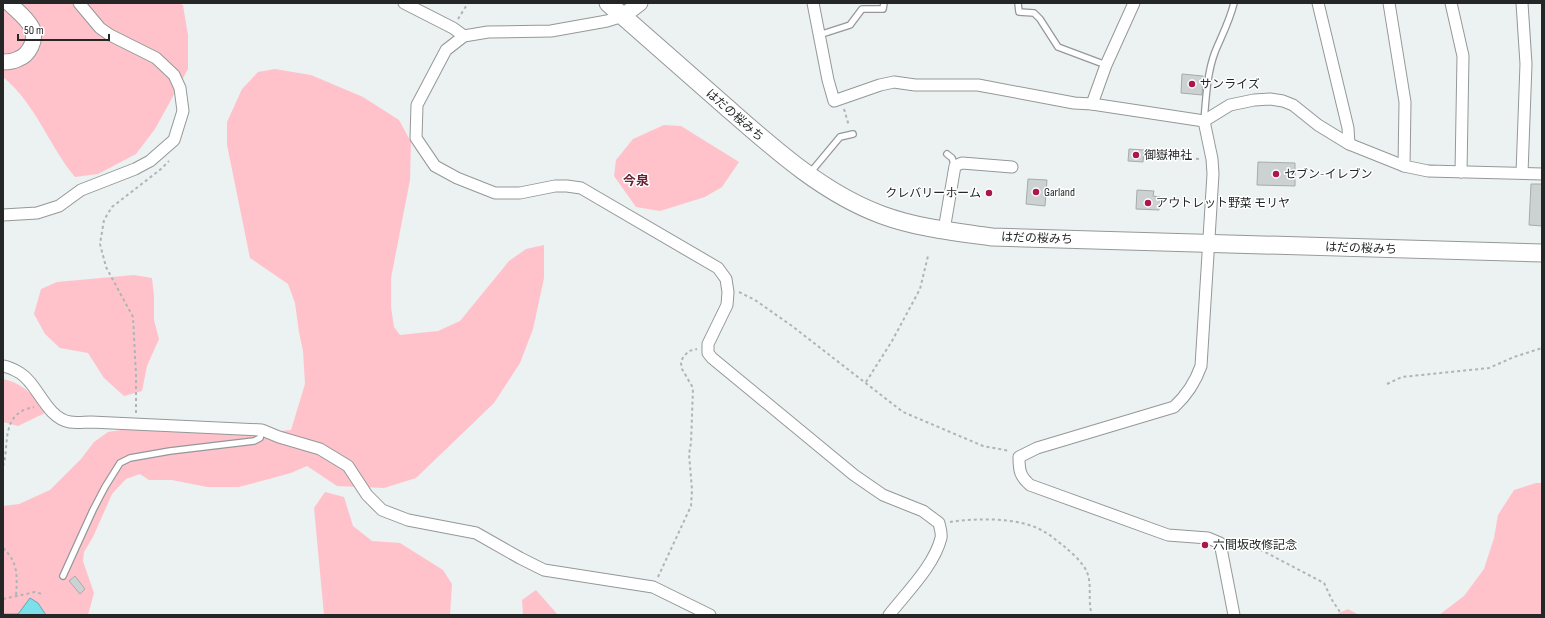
<svg xmlns="http://www.w3.org/2000/svg" width="1545" height="618" font-family="'Sofia Sans Condensed','Noto Sans JP',sans-serif">
  <style>
    .green { fill: #ffc2cb }
    .water { fill: #7ddfea; stroke: #63a8b0 }
    .building { fill: #ccd1d1; stroke: #a6abab }
    .lines { fill: none; stroke-linecap: round; stroke-linejoin: round }
    .lane-casing { stroke: #949898; stroke-width: 8 }
    .street-casing { stroke: #949898; stroke-width: 13 }
    .secondary-casing { stroke: #949898; stroke-width: 17 }
    .primary-casing { stroke: #949898; stroke-width: 19 }
    .path { stroke: #b0b4b5; stroke-width: 2; stroke-dasharray: 3 3; stroke-linecap: butt }
    .lane { stroke: #fff; stroke-width: 5.5 }
    .street { stroke: #fff; stroke-width: 11 }
    .secondary { stroke: #fff; stroke-width: 15 }
    .primary { stroke: #fff; stroke-width: 17 }
    .poi-dot { fill: #aa1749; stroke: #fff; stroke-width: 1.5 }
    .labels { text-anchor: middle; stroke-width: 3; stroke-linejoin: round; paint-order: stroke }
    .poi-label { font-size: 12px; fill: #252727; stroke: #fff; text-anchor: start }
    .street-label { font-size: 12px; fill: #252727; stroke: #fff }
    .neighbourhood-label { font-size: 13px; font-weight: bold; fill: #662132; stroke: #fff }
  </style>
  <rect width="100%" height="100%" fill="#ecf1f2"/>
  <!-- green -->
  <g class="green">
    <path d="M 3,3 L 178,3 L 183,5 L 188,35 L 188,69 L 155,129 L 136,154 L 98,174 L 75,177 C 49,146 36,104 3,77 Z"/>
    <path d="M 275,69 L 311,75 L 363,97 L 399,120 L 411,142 L 410,180 L 391,278 L 391,307 L 394,327 L 400,335 L 438,331 L 460,321 L 509,261 L 526,249 L 544,245 L 544,278 L 533,329 L 520,363 L 494,403 L 416,478 L 384,488 L 337,486 L 307,466 L 291,473 L 239,487 L 207,487 L 172,480 L 149,480 L 140,474 L 126,479 L 112,494 L 93,537 L 84,552 L 83,561 L 94,593 L 88,615 L 46,615 L 38,603 L 18,614 L 3,614 L 3,506 L 19,504 L 50,490 L 81,459 L 94,442 L 108,432 L 178,421 L 210,422 L 234,435 L 291,430 L 305,384 L 303,351 L 299,332 L 295,303 L 288,284 L 250,258 L 227,145 L 227,122 L 242,89 L 258,72 Z"/>
    <path d="M 664,125 L 681,126 L 739,162 L 722,187 L 705,197 L 660,211 L 636,207 L 614,176 L 616,160 L 633,139 Z"/>
    <path d="M 134,275 L 152,278 L 154,296 L 154,320 L 159,339 L 147,366 L 142,391 L 124,396 L 104,378 L 88,353 L 60,348 L 45,334 L 34,314 L 41,289 L 57,282 Z"/>
    <path d="M 3,379 C 25,384 33,396 47,412 L 18,426 L 3,422 Z"/>
    <path d="M 1536,483 L 1542,483 L 1542,615 L 1439,615 L 1464,596 L 1484,569 L 1494,538 L 1498,515 L 1514,490 Z"/>
    <path d="M 325,492 L 344,497 L 353,526 L 372,541 L 400,543 L 443,570 L 452,584 L 450,615 L 324,615 L 314,508 Z"/>
    <path d="M 536,590 L 558,615 L 523,615 L 522,600 Z"/>
    <path d="M 1348,609 L 1359,615 L 1335,615 Z"/>
  </g>
  <!-- water -->
  <path class="water" d="M 30,598 L 38,603 L 46,615 L 3,615 L 3,614 L 18,614 Z"/>
  <!-- building -->
  <g class="building">
    <path d="M 1182,74 L 1203,76 L 1202,95 L 1181,93 Z"/>
    <path d="M 1129,149 L 1144,150 L 1143,162 L 1128,161 Z"/>
    <path d="M 1258,162 L 1295,163 L 1295,186 L 1257,185 Z"/>
    <path d="M 1028,179 L 1047,180 L 1045,206 L 1026,204 Z"/>
    <path d="M 1531,184 L 1542,184 L 1542,226 L 1529,225 Z"/>
    <path d="M 1137,190 L 1154,191 L 1153,196 L 1160,197 L 1159,210 L 1136,209 Z"/>
    <path d="M 75,576 L 85,589 L 80,594 L 69,581 Z"/>
  </g>
  <g class="lines">
    <!-- lane casing -->
    <g class="lane-casing">
      <g id="lane">
        <path d="M 1018,3 L 1019,12 L 1034,13 L 1040,19 L 1058,47 L 1106,65"/>
        <path d="M 819,35 L 850,25 L 862,9 L 883,9 L 884,3"/>
        <path d="M 1204,121 C 1206,98 1207,73 1215,52 C 1222,35 1230,20 1234,3"/>
        <path d="M 947,154 L 952,158 L 955,166"/>
        <path d="M 810,173 L 840,137 L 853,134"/>
        <path d="M 63,576 L 93,510 L 105,487 L 120,463 L 130,458 L 170,451 L 254,441 L 260,438 L 262,430"/>
      </g>
    </g>
    <!-- street casing -->
    <g class="street-casing">
      <g id="street">
        <path d="M 404,3 L 453,28 L 464,36"/>
        <path d="M 813,3 L 828,80 L 834,101 L 880,85 L 894,82 L 915,85 L 978,85 L 1074,103 L 1092,104 L 1204,121 L 1230,105 L 1254,100 L 1270,99 L 1283,101 L 1293,105 L 1318,125 L 1349,144 L 1404,166 L 1428,171 L 1542,174"/>
        <path d="M 1318,3 L 1348,128 L 1349,144"/>
        <path d="M 1389,3 L 1405,102 L 1404,166"/>
        <path d="M 1451,3 L 1463,56 L 1461,172"/>
        <path d="M 1522,3 L 1526,64 L 1522,173"/>
        <path d="M 623,16 L 607,21 L 551,31 L 488,32 L 464,36 L 446,50 L 417,105 L 416,138 L 435,166 L 457,178 L 495,193 L 520,193 L 555,186 L 567,186 L 581,188 L 718,268 L 726,279 L 728,292 L 727,305 L 708,344 L 708,353 L 712,358 L 854,475 L 883,495 L 923,511 L 939,523 C 940,528 942,534 941,538 C 934,566 906,593 889,615"/>
        <path d="M 1092,104 L 1106,65 L 1134,3"/>
        <path d="M 1204,121 L 1212,159 L 1213,174 L 1201,366 C 1195,383 1187,395 1174,407 L 1037,448 L 1019,457 C 1019,471 1020,476 1030,485 L 1168,535 L 1208,538 L 1220,543 L 1234,615"/>
        <path d="M 3,215 L 37,213 L 59,206 L 81,190 L 135,169 L 150,161 L 174,140 L 183,111 L 180,88 L 174,75 L 156,58 L 110,35 L 100,28 L 79,3"/>
        <path d="M 944,230 L 955,166 L 962,163 L 1012,167"/>
        <path d="M 3,366 C 9,367 15,370 20,373 C 38,384 46,418 70,422 C 76,423 85,422 91,422 L 262,430 L 279,437 L 320,449 L 348,466 L 367,495 L 382,510 L 408,520 L 476,533 L 520,558 L 544,570 L 653,587 L 710,615"/>
      </g>
    </g>
    <!-- secondary casing -->
    <g class="secondary-casing">
      <g id="secondary">
        <path d="M 623,16 L 640,3"/>
        <path d="M 3,62 C 8,62 14,61 18,59 C 29,55 37,40 32,28 C 27,18 17,11 9,3"/>
      </g>
    </g>
    <!-- primary casing -->
    <g class="primary-casing">
      <path id="primary" d="M 608,3 C 647,37 685,71 724,105 C 772,147 822,193 882,215 C 917,228 956,232 992,237 L 1542,253"/>
    </g>
    <!-- path -->
    <g class="path">
      <path d="M 458,19 L 468,3"/>
      <path d="M 844,109 L 849,126"/>
      <path d="M 1172,158 L 1201,159"/>
      <path d="M 739,292 L 755,300 L 792,326 L 903,412 L 983,446 L 1010,451"/>
      <path d="M 866,382 L 892,341 L 920,289 L 928,256"/>
      <path d="M 1387,384 L 1402,377 L 1489,368 L 1514,357 L 1542,348"/>
      <path d="M 136,413 L 136,375 L 133,317 L 106,267 L 100,244 L 104,220 L 112,207 L 161,169 L 169,161"/>
      <path d="M 3,466 C 9,448 2,422 22,411 C 25,409 30,408 34,407"/>
      <path d="M 950,522 C 977,518 1019,517 1043,531 C 1051,535 1058,542 1065,547 C 1072,553 1081,561 1086,570 C 1093,583 1087,601 1092,615"/>
      <path d="M 1231,543 L 1237,543 L 1263,551 L 1324,583 L 1332,600 L 1342,615"/>
      <path d="M 3,548 C 19,563 17,577 16,597"/>
      <path d="M 658,577 L 691,506 L 692,490 L 689,454 L 691,443 L 693,388 L 682,369 L 681,363 L 683,357 L 689,351 L 697,349"/>
      <path d="M 3,599 L 35,592 L 42,594"/>
    </g>
    <!-- lane -->
    <use href="#lane" class="lane"/>
    <!-- street -->
    <use href="#street" class="street"/>
    <!-- secondary -->
    <use href="#secondary" class="secondary"/>
    <!-- primary -->
    <use href="#primary" class="primary"/>
  </g>
  <!-- markers -->
  <g class="poi-dot">
    <circle cx="1192" cy="84" r="4"/>
    <circle cx="1136" cy="155" r="4"/>
    <circle cx="1276" cy="174" r="4"/>
    <circle cx="1036" cy="192" r="4"/>
    <circle cx="989" cy="193" r="4"/>
    <circle cx="1148" cy="203" r="4"/>
    <circle cx="1205" cy="545" r="4"/>
  </g>
  <g class="labels">
    <!-- poi labels -->
    <g class="poi-label">
      <text x="1200" y="88">サンライズ</text>
      <text x="1144" y="159">御嶽神社</text>
      <text x="1284" y="178">セブン-イレブン</text>
      <text x="1044" y="196">Garland</text>
      <text x="981" y="197" text-anchor="end">クレバリーホーム</text>
      <text x="1156" y="207">アウトレット野菜 モリヤ</text>
      <text x="1213" y="549">六間坂改修記念</text>
    </g>
    <!-- street labels -->
    <g class="street-label">
      <text transform="translate(735 115) rotate(41)" y="4">はだの桜みち</text>
      <text transform="translate(1037 238) rotate(2)" y="4">はだの桜みち</text>
      <text transform="translate(1361 248) rotate(2)" y="4">はだの桜みち</text>
    </g>
    <!-- neighbourhood labels -->
    <g class="neighbourhood-label">
      <text x="636" y="185">今泉</text>
    </g>
  </g>
  <!-- border -->
  <rect width="1545" height="618" fill="none" stroke="#252727" stroke-width="8"/>
  <!-- scale -->
  <path d="M18 34v6h91v-6" fill="none" stroke="#252727" stroke-width="2"/>
  <text x="24" y="34" font-size="12" fill="#252727" stroke="#ffffff" stroke-width="3" paint-order="stroke">50 m</text>
</svg>
